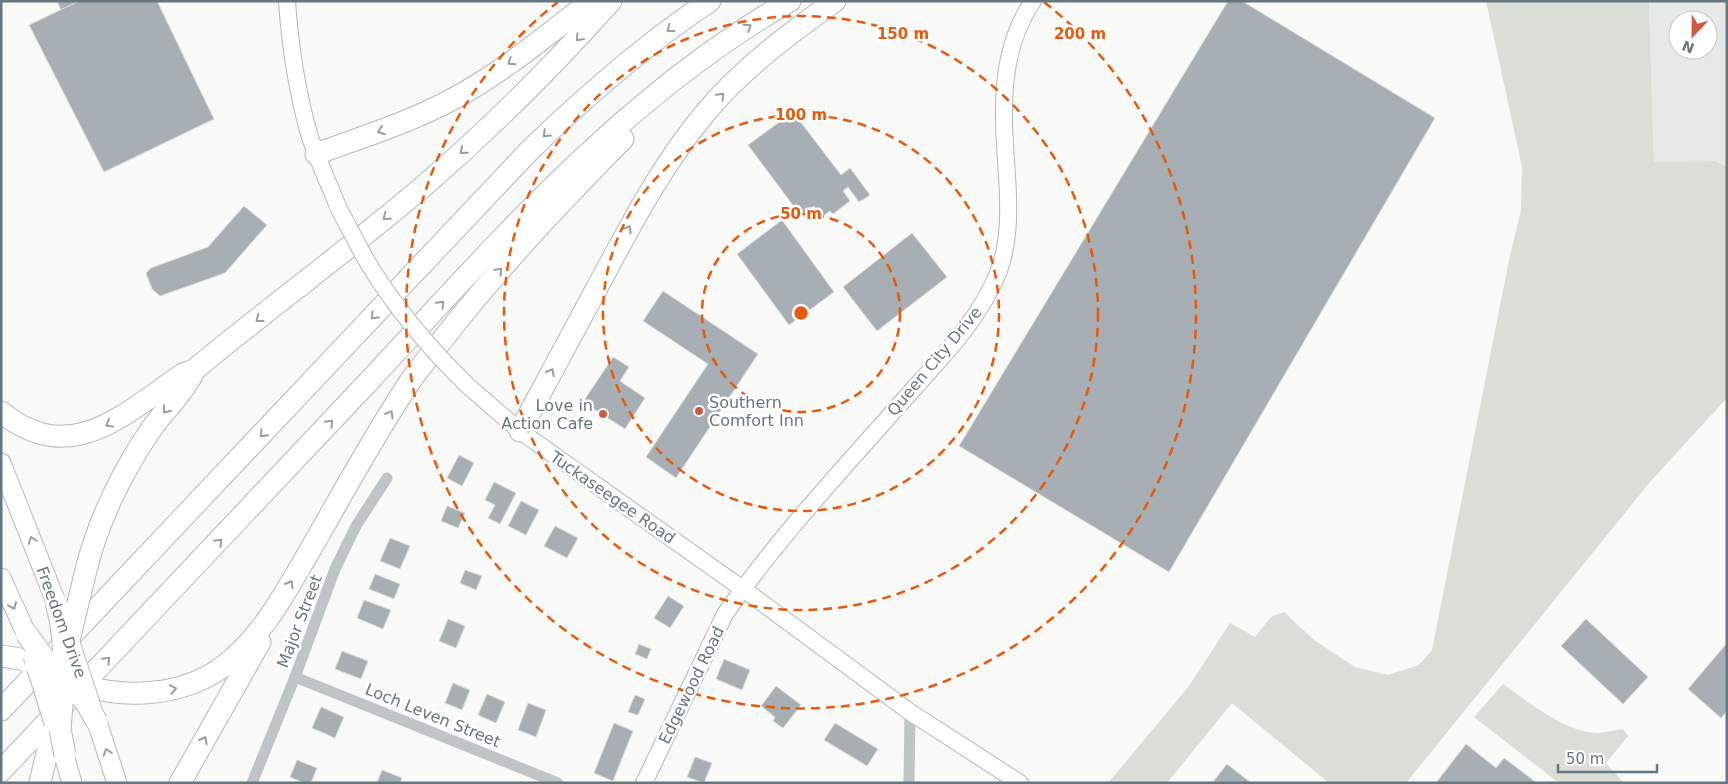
<svg xmlns="http://www.w3.org/2000/svg" width="1728" height="784" font-family="'DejaVu Sans',sans-serif">
  <style>
    .built { fill: #e7e9e8; fill-rule: evenodd }
    .green { fill: #daded7 }
    .building { fill: #a7afb4; stroke: #dbdbda }
    .lines { fill: none; stroke-linecap: round; stroke-linejoin: round }
    .secondary-casing { stroke: #b2b8bc; stroke-width: 18 }
    .primary-casing { stroke: #b3b9bb; stroke-width: 21 }
    .highway-casing { stroke: #b5b9bc; stroke-width: 23 }
    .street { stroke: #bfc4c7; stroke-width: 11 }
    .secondary { stroke: #fff; stroke-width: 16 }
    .primary { stroke: #fff; stroke-width: 19 }
    .highway { stroke: #fff; stroke-width: 21 }
    .secondary-bridge-casing { stroke: #b2b8bc; stroke-width: 18; stroke-linecap: butt }
    .primary-bridge-casing { stroke: #b3b9bb; stroke-width: 21; stroke-linecap: butt }
    .highway-bridge-casing { stroke: #b5b9bc; stroke-width: 23; stroke-linecap: butt }
    .secondary-bridge { stroke: #fff; stroke-width: 16 }
    .primary-bridge { stroke: #fff; stroke-width: 19 }
    .highway-bridge { stroke: #fff; stroke-width: 21 }
    .oneway { stroke: #95a0a5 }
    .ring { fill: none; stroke: #e8590c; stroke-width: 2.5; stroke-dasharray: 9 6 }
    .poi-dot { fill: #cd5844; stroke: #fff; stroke-width: 2 }
    .labels { text-anchor: middle; stroke-width: 5; stroke-linejoin: round; paint-order: stroke }
    .street-label { font-size: 16px; fill: #67777f; stroke: #fff }
    .poi-label { font-size: 16px; fill: #67777f; stroke: #fff; text-anchor: start }
    .centre { fill: #e8590c; stroke: #fff; stroke-width: 2.5 }
    .ring-label { font-size: 15px; text-anchor: middle; font-weight: bold; fill: #e8590c; stroke: #fff; stroke-width: 5; stroke-linejoin: round; paint-order: stroke }
  </style>
  <rect width="100%" height="100%" fill="#f9f9f8"/>
  <!-- built -->
  <path class="built" d="M 1649,1 L 1727,1 L 1727,167 L 1716,161 L 1654,162 ZM 1678,20 L 1708,20 L 1708,50 L 1678,50 Z"/>
  <!-- green -->
  <g class="green">
    <path d="M 1486,1 L 1649,1 L 1654,162 L 1716,161 L 1727,167 L 1727,398 L 1650,482 L 1406,783 L 1329,783 L 1232,703 L 1167,783 L 1108,783 L 1189,686 L 1230,623 L 1255,637 L 1271,617 L 1284,612 L 1314,640 L 1355,667 L 1388,675 L 1419,665 L 1432,650 L 1509,260 L 1521,210 L 1522,167 Z"/>
    <path d="M 1503,684 C 1528,702 1567,734 1600,733 C 1607,732 1615,730 1623,729 L 1628,736 L 1606,763 L 1624,783 L 1559,783 L 1474,717 Z"/>
  </g>
  <!-- building -->
  <g class="building">
    <path d="M 57,1 L 79,1 L 61,10 Z"/>
    <path d="M 79,1 L 157,1 L 214,119 L 104,172 L 29,25 Z"/>
    <path d="M 1228,1 L 1242,1 L 1435,118 L 1169,572 L 959,446 Z"/>
    <path d="M 793,112 L 841,175 L 850,168 L 870,195 L 859,202 L 848,187 L 843,191 L 850,201 L 833,214 L 830,211 L 822,217 L 814,206 L 801,216 L 748,145 Z"/>
    <path d="M 244,206 L 267,225 L 225,273 L 160,296 L 152,289 L 146,273 L 151,268 L 208,247 Z"/>
    <path d="M 782,220 L 834,292 L 789,325 L 737,254 Z"/>
    <path d="M 912,233 L 947,277 L 877,331 L 843,287 Z"/>
    <path d="M 663,291 L 758,354 L 676,478 L 646,457 L 708,364 L 643,321 Z"/>
    <path d="M 613,357 L 629,367 L 620,381 L 645,398 L 625,429 L 583,402 Z"/>
    <path d="M 459,455 L 474,463 L 462,486 L 447,478 Z"/>
    <path d="M 494,482 L 516,493 L 500,524 L 488,518 L 495,505 L 485,500 Z"/>
    <path d="M 521,501 L 539,510 L 526,535 L 508,526 Z"/>
    <path d="M 447,506 L 465,513 L 458,528 L 441,521 Z"/>
    <path d="M 555,526 L 578,538 L 567,558 L 544,546 Z"/>
    <path d="M 390,538 L 410,546 L 400,569 L 380,561 Z"/>
    <path d="M 465,570 L 482,576 L 476,590 L 460,583 Z"/>
    <path d="M 375,574 L 400,584 L 394,599 L 369,589 Z"/>
    <path d="M 668,596 L 684,606 L 670,628 L 654,618 Z"/>
    <path d="M 364,600 L 391,610 L 383,629 L 357,618 Z"/>
    <path d="M 448,619 L 465,626 L 456,648 L 439,641 Z"/>
    <path d="M 1586,619 L 1648,677 L 1623,704 L 1561,646 Z"/>
    <path d="M 1727,643 L 1727,711 L 1721,718 L 1688,689 Z"/>
    <path d="M 639,644 L 651,649 L 647,659 L 635,654 Z"/>
    <path d="M 342,651 L 368,661 L 361,679 L 335,669 Z"/>
    <path d="M 724,659 L 750,670 L 742,690 L 716,679 Z"/>
    <path d="M 453,683 L 470,690 L 462,710 L 445,703 Z"/>
    <path d="M 776,686 L 801,705 L 783,728 L 773,721 L 775,717 L 761,706 Z"/>
    <path d="M 487,694 L 505,702 L 496,723 L 478,715 Z"/>
    <path d="M 635,695 L 645,699 L 638,715 L 628,712 Z"/>
    <path d="M 528,703 L 546,710 L 536,737 L 518,730 Z"/>
    <path d="M 321,707 L 344,717 L 335,738 L 312,728 Z"/>
    <path d="M 614,723 L 633,731 L 613,781 L 594,773 Z"/>
    <path d="M 835,723 L 878,749 L 867,766 L 824,740 Z"/>
    <path d="M 1466,744 L 1496,768 L 1504,758 L 1537,783 L 1436,783 Z"/>
    <path d="M 695,757 L 712,763 L 704,783 L 687,777 Z"/>
    <path d="M 297,760 L 317,768 L 311,783 L 304,783 L 290,777 Z"/>
    <path d="M 1227,764 L 1251,783 L 1213,782 Z"/>
    <path d="M 382,770 L 402,778 L 400,783 L 377,783 Z"/>
  </g>
  <g class="lines">
    <!-- secondary casing -->
    <g class="secondary-casing">
      <g id="secondary">
        <path d="M 287,1 C 290,46 297,91 309,134 C 317,159 329,184 339,209"/>
        <path d="M 468,386 L 520,431 L 761,602 L 910,712 L 1020,783"/>
        <path d="M 644,783 L 725,614 C 777,539 841,471 901,403 C 936,363 978,323 998,273 C 1010,243 1009,208 1007,176 C 1003,116 997,54 1033,1"/>
      </g>
    </g>
    <!-- primary casing -->
    <g class="primary-casing">
      <g id="primary">
        <path d="M 1,463 L 56,602"/>
        <path d="M 1,578 L 26,633"/>
        <path d="M 97,722 L 117,783"/>
        <path d="M 60,741 L 72,783"/>
      </g>
    </g>
    <!-- highway casing -->
    <g class="highway-casing">
      <g id="highway">
        <path d="M 316,154 C 362,137 408,123 451,100 C 502,73 546,36 591,1"/>
        <path d="M 1,412 C 71,469 125,413 183,374 L 194,370 C 270,307 350,249 425,185 C 491,128 553,66 611,1"/>
        <path d="M 520,431 C 549,378 577,324 606,271 C 636,215 665,161 706,112 C 743,68 789,34 835,1"/>
        <path d="M 86,570 C 98,521 123,470 152,428 C 164,411 185,391 193,373"/>
        <path d="M 1,656 L 21,659 L 35,664"/>
        <path d="M 85,686 C 129,699 183,695 221,668 C 261,639 285,593 309,552 C 342,495 374,435 411,380 C 423,363 438,346 451,329 C 504,262 563,200 623,139"/>
        <path d="M 1,710 L 530,150 C 586,96 645,44 710,1"/>
        <path d="M 1,771 C 125,641 248,510 371,379 C 499,241 624,96 790,1"/>
        <path d="M 40,783 L 54,723"/>
        <path d="M 180,783 L 260,642"/>
      </g>
    </g>
    <!-- street -->
    <g class="street">
      <path d="M 295,677 L 558,783"/>
      <path d="M 252,783 L 295,677 L 335,569 L 356,526 L 387,478"/>
      <path d="M 909,783 L 910,712"/>
    </g>
    <!-- secondary -->
    <use href="#secondary" class="secondary"/>
    <!-- primary -->
    <use href="#primary" class="primary"/>
    <!-- highway -->
    <use href="#highway" class="highway"/>
    <!-- secondary-bridge casing -->
    <g class="secondary-bridge-casing">
      <path id="secondary-bridge" d="M 339,209 C 349,227 358,246 368,263 C 396,309 430,349 468,386"/>
    </g>
    <!-- primary-bridge casing -->
    <g class="primary-bridge-casing">
      <g id="primary-bridge">
        <path d="M 66,631 L 92,709"/>
        <path d="M 33,656 L 54,723"/>
      </g>
    </g>
    <!-- highway-bridge casing -->
    <g class="highway-bridge-casing">
      <g id="highway-bridge">
        <path d="M 56,602 C 63,627 65,649 63,674"/>
        <path d="M 26,633 L 44,658 L 56,669"/>
        <path d="M 69,640 L 86,570"/>
        <path d="M 35,664 L 62,679 L 60,696"/>
        <path d="M 64,681 L 60,729 L 65,755"/>
        <path d="M 64,681 L 85,701 L 97,722"/>
      </g>
    </g>
    <!-- secondary-bridge -->
    <use href="#secondary-bridge" class="secondary-bridge"/>
    <!-- primary-bridge -->
    <use href="#primary-bridge" class="primary-bridge"/>
    <!-- highway-bridge -->
    <use href="#highway-bridge" class="highway-bridge"/>
  </g>
  <!-- one-way arrows -->
  <defs><path id="oneway-chevron" d="M-2-3.5L2.5 0L-2 3.5" fill="none" stroke-width="1.6" stroke-linecap="round" stroke-linejoin="round" transform="scale(1.25)"/></defs>
  <g class="oneway">
    <use href="#oneway-chevron" transform="translate(748 27) rotate(-33)"/>
    <use href="#oneway-chevron" transform="translate(670 29) rotate(143)"/>
    <use href="#oneway-chevron" transform="translate(579 38) rotate(132)"/>
    <use href="#oneway-chevron" transform="translate(511 62) rotate(145)"/>
    <use href="#oneway-chevron" transform="translate(721 96) rotate(-47)"/>
    <use href="#oneway-chevron" transform="translate(381 131) rotate(160)"/>
    <use href="#oneway-chevron" transform="translate(546 134) rotate(136)"/>
    <use href="#oneway-chevron" transform="translate(463 151) rotate(139)"/>
    <use href="#oneway-chevron" transform="translate(386 217) rotate(141)"/>
    <use href="#oneway-chevron" transform="translate(628 229) rotate(-61)"/>
    <use href="#oneway-chevron" transform="translate(499 271) rotate(-48)"/>
    <use href="#oneway-chevron" transform="translate(441 304) rotate(-47)"/>
    <use href="#oneway-chevron" transform="translate(374 316) rotate(133)"/>
    <use href="#oneway-chevron" transform="translate(259 319) rotate(142)"/>
    <use href="#oneway-chevron" transform="translate(551 372) rotate(-62)"/>
    <use href="#oneway-chevron" transform="translate(166 410) rotate(128)"/>
    <use href="#oneway-chevron" transform="translate(390 414) rotate(-59)"/>
    <use href="#oneway-chevron" transform="translate(330 423) rotate(-47)"/>
    <use href="#oneway-chevron" transform="translate(109 424) rotate(151)"/>
    <use href="#oneway-chevron" transform="translate(263 434) rotate(133)"/>
    <use href="#oneway-chevron" transform="translate(32 540) rotate(-111)"/>
    <use href="#oneway-chevron" transform="translate(219 542) rotate(-47)"/>
    <use href="#oneway-chevron" transform="translate(290 584) rotate(-60)"/>
    <use href="#oneway-chevron" transform="translate(13 606) rotate(67)"/>
    <use href="#oneway-chevron" transform="translate(107 660) rotate(-46)"/>
    <use href="#oneway-chevron" transform="translate(173 689) rotate(-11)"/>
    <use href="#oneway-chevron" transform="translate(204 740) rotate(-60)"/>
    <use href="#oneway-chevron" transform="translate(107 752) rotate(-108)"/>
  </g>
  <!-- distance rings -->
  <g class="ring">
    <circle cx="801" cy="313" r="99"/>
    <circle cx="801" cy="313" r="198"/>
    <circle cx="801" cy="313" r="297"/>
    <path d="M1044 2A395 395 0 1 1 558 2"/>
  </g>
  <!-- markers -->
  <g class="poi-dot">
    <circle cx="699" cy="411" r="5"/>
    <circle cx="603" cy="414" r="5"/>
  </g>
  <g class="labels">
    <!-- street labels -->
    <g class="street-label">
      <text transform="translate(934 361) rotate(-50)" y="6">Queen City Drive</text>
      <text transform="translate(613 497) rotate(35)" y="6">Tuckaseegee Road</text>
      <text transform="translate(299 621) rotate(-69)" y="6">Major Street</text>
      <text transform="translate(62 622) rotate(70)" y="6">Freedom Drive</text>
      <text transform="translate(691 685) rotate(-64)" y="6">Edgewood Road</text>
      <text transform="translate(433 715) rotate(22)" y="6">Loch Leven Street</text>
    </g>
    <!-- poi labels -->
    <g class="poi-label">
      <text x="709" y="408">Southern<tspan x="709" dy="18">Comfort Inn</tspan></text>
      <text x="593" y="411" text-anchor="end">Love in<tspan x="593" dy="18">Action Cafe</tspan></text>
    </g>
  </g>
  <circle cx="801" cy="313" r="8" class="centre"/>
  <g class="ring-label">
    <text x="1080" y="39">200 m</text>
    <text x="903" y="39">150 m</text>
    <text x="801" y="120">100 m</text>
    <text x="801" y="219">50 m</text>
  </g>
  <!-- border -->
  <rect width="1728" height="784" fill="none" stroke="#67777f" stroke-width="5"/>
  <!-- north arrow -->
  <g transform="translate(1693 35) rotate(202)"><circle r="24" fill="#ffffff" stroke="#c2c9cc"/>
  <path d="M0-4L9 19L0 12L-9 19Z" fill="#cd5844"/>
  <text y="-8" font-size="14" font-weight="bold" text-anchor="middle" fill="#67777f">N</text>
  </g>
  <!-- scale -->
  <path d="M1558 764v8h99v-8" fill="none" stroke="#67777f" stroke-width="2.5"/>
  <text x="1566" y="764" font-size="15" fill="#67777f" stroke="#ffffff" stroke-width="4" paint-order="stroke">50 m</text>
</svg>
